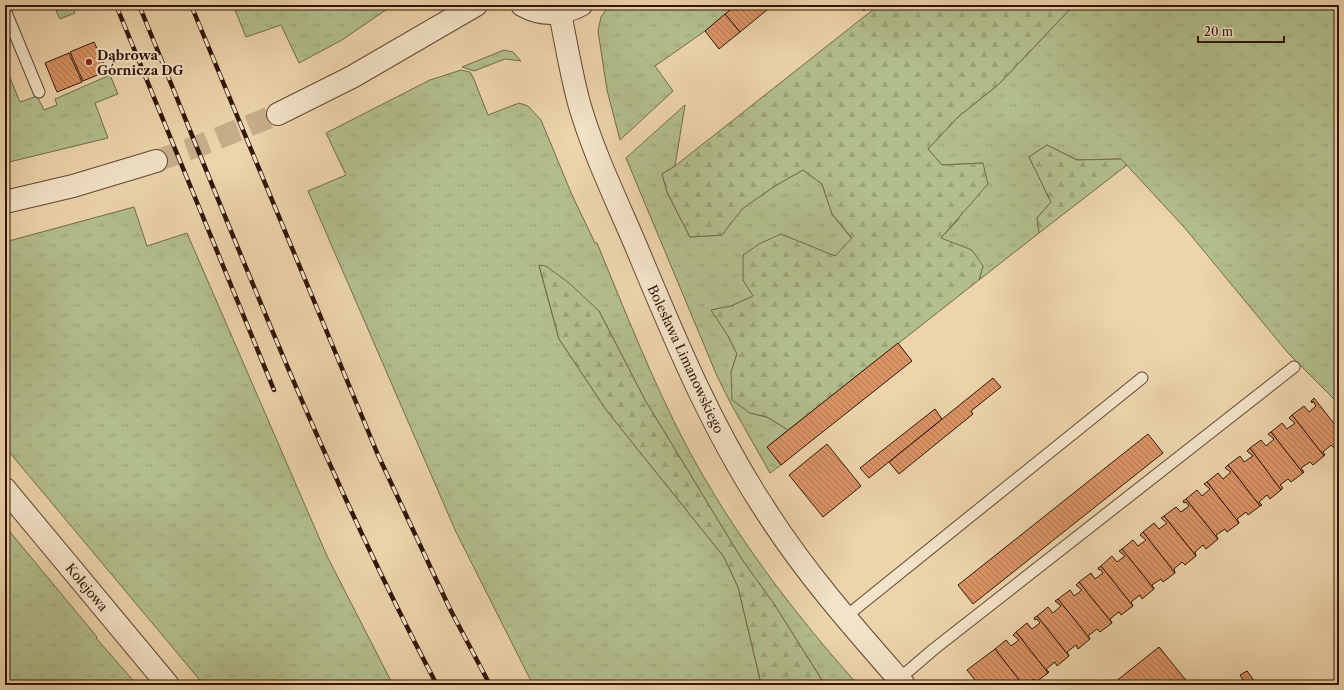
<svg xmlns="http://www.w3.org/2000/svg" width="1344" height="690" font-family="'Libre Caslon Text',serif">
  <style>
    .grass { fill: url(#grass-tufts); stroke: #726a4a }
    .forest { fill: url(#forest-firs); stroke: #726a4a }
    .building { fill: url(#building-back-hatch); stroke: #321608 }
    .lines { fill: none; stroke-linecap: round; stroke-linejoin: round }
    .tertiary-tunnel { stroke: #c8ae8a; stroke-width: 22; stroke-dasharray: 22 11; stroke-linecap: butt }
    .service-casing { stroke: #614631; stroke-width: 13 }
    .minor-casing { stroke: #614631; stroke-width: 24 }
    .tertiary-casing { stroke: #614631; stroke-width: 24 }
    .service { stroke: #f3e3c8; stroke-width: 11 }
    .minor { stroke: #f3e3c8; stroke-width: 22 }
    .tertiary { stroke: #f3e3c8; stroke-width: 22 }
    .rail-casing { stroke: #321608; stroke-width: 4.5 }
    .rail { stroke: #f3e3c8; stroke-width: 3; stroke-dasharray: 9; stroke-linecap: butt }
    .poi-dot { fill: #8f2418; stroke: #f3e3c8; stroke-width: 1.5 }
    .labels { text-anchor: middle; stroke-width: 4; stroke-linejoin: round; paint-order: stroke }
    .poi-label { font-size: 13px; font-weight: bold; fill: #321608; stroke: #f3e3c8; text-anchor: start }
    .street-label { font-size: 13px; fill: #321608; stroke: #f3e3c8 }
  </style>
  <defs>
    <pattern id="grass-tufts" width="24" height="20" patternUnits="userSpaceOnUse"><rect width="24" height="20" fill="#b3be8d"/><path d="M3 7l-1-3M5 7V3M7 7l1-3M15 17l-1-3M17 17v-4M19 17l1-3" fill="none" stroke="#9aa378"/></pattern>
    <pattern id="forest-firs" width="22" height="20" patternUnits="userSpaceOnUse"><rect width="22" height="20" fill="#b3be8d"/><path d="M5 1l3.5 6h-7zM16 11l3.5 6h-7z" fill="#9aa378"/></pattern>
    <pattern id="building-back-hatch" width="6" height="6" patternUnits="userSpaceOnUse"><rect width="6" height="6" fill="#db9466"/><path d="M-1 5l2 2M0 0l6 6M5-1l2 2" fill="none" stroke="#b27852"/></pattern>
  </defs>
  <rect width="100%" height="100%" fill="#edd4ab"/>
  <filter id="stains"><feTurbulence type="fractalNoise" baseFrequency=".005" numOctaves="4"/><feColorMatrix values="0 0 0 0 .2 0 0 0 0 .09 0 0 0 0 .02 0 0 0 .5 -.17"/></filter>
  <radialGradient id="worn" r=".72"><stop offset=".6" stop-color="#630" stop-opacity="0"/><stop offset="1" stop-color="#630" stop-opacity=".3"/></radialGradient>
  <!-- grass -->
  <g class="grass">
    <path d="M 59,5 L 72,5 L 75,13 L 60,19 L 56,11 L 61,9 Z"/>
    <path d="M 233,5 L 393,5 L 342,40 L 299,63 L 281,25 L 246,37 Z"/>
    <path d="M 609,5 L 737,5 L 705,31 L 655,66 L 673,91 L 620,140 L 607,90 L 598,31 L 601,17 Z"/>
    <path d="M 1071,5 L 1339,5 L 1339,404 L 1288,353 L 1184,227 L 1121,159 L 1077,160 L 1047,145 L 1029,157 L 1051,202 L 1037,218 L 1039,233 L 979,280 L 983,266 L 941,238 L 958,220 L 983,163 L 942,165 L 928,149 L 958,117 L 999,84 L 1072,7 Z"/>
    <path d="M 504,50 L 513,52 L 521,61 L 505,59 L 474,71 L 462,67 Z"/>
    <path d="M 5,66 L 20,102 L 37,96 L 44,110 L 57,105 L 55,99 L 110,75 L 118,94 L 95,103 L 108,138 L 5,163 Z"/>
    <path d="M 461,70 L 470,72 L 473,77 L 488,115 L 519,103 L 528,106 L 541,120 L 572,195 L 595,243 L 597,243 C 625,311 652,380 686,445 C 733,533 792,611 858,685 L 825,685 L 774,604 L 741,558 L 645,400 L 599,311 L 539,266 L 559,339 L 607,411 L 724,557 L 738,587 L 760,680 L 756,685 L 533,685 L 456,532 L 308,191 L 346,175 L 326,133 L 430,80 Z"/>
    <path d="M 685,105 L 675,166 L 662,174 L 667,192 L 690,237 L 722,235 L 741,209 L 775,186 L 803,170 L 822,184 L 832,214 L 852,239 L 835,256 L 743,280 L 754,296 L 731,306 L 728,336 L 737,354 L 731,372 L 750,413 L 767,417 L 788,430 L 767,447 L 781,465 L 770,473 L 731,404 L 717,376 L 626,158 Z"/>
    <path d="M 134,207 L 147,246 L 187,233 L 327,556 L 393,685 L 204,685 L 5,447 L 5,242 Z"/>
    <path d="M 5,526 L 97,637 L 96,638 L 137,685 L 5,685 Z"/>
  </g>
  <!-- forest -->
  <g class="forest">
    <path d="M 879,5 L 1071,5 L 1072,7 L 999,84 L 958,117 L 928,149 L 942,165 L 983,163 L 988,184 L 941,238 L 972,250 L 983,266 L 979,280 L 788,430 L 767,417 L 750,413 L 732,400 L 731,372 L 737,354 L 728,336 L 711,310 L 731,306 L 753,296 L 743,280 L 743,255 L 759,244 L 781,234 L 835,256 L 852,238 L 832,214 L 822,184 L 803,170 L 775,186 L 742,209 L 722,235 L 690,237 L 667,192 L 662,174 L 675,166 Z"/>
    <path d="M 1047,145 L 1077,160 L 1121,159 L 1127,165 L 1039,233 L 1037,218 L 1051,202 L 1029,157 Z"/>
    <path d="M 539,265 L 546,266 L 569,283 L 599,311 L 645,400 L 741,558 L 774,604 L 825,685 L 756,685 L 760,679 L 738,587 L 724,557 L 607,411 L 559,339 Z"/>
  </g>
  <!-- building -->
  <g class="building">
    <path d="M 737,5 L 773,5 L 740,32 L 725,14 Z"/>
    <path d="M 859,5 L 870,5 L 864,11 Z"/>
    <path d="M 725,14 L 740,32 L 719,49 L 705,31 Z"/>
    <path d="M 94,42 L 107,71 L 83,81 L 70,52 Z"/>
    <path d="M 69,53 L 82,82 L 57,92 L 45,63 Z"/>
    <path d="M 898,343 L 912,361 L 781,465 L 767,447 Z"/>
    <path d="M 993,378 L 1001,387 L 971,411 L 973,414 L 899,474 L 889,462 Z"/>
    <path d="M 1314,398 L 1339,430 L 1339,444 L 1334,448 L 1331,445 L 1323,452 L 1325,455 L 1324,456 L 1292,415 L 1304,406 L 1309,412 L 1316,406 L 1313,401 L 1312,403 L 1311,401 Z"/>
    <path d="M 935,409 L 942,419 L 869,478 L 860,468 Z"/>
    <path d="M 1292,415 L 1324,456 L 1313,465 L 1310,462 L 1301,468 L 1304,472 L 1303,473 L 1271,432 L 1282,423 L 1287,429 L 1295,423 L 1289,418 Z"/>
    <path d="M 1271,432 L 1303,473 L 1291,482 L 1288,479 L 1280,485 L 1283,488 L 1281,490 L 1250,448 L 1261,440 L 1266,446 L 1274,439 L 1268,434 Z"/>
    <path d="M 1148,434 L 1163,453 L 973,604 L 958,585 Z"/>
    <path d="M 827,444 L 861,486 L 823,517 L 789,475 Z"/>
    <path d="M 1250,448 L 1281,490 L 1270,499 L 1267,495 L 1259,502 L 1262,505 L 1260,506 L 1228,465 L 1240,456 L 1244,462 L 1253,456 L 1247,451 Z"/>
    <path d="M 1228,465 L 1260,506 L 1248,515 L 1246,512 L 1237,519 L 1239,523 L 1207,482 L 1218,473 L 1223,479 L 1231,472 L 1225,468 Z"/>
    <path d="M 1207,482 L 1239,523 L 1227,532 L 1225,529 L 1216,535 L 1218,539 L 1186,499 L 1197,490 L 1202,496 L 1210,489 L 1204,484 Z"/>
    <path d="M 1186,499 L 1218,539 L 1206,549 L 1203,545 L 1195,552 L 1196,556 L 1164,516 L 1176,507 L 1181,512 L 1189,506 L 1186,502 L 1184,503 L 1183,501 Z"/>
    <path d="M 1164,516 L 1196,556 L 1185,565 L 1182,562 L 1174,569 L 1175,573 L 1143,532 L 1154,523 L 1159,529 L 1167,523 L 1161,518 Z"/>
    <path d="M 1143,532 L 1175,573 L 1163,582 L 1161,579 L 1152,585 L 1154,589 L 1122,549 L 1133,540 L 1138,546 L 1146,540 L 1140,535 Z"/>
    <path d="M 1122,549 L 1154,589 L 1142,599 L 1140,595 L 1131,602 L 1133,606 L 1101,566 L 1112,556 L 1117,562 L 1125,556 L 1119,551 Z"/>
    <path d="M 1101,566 L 1133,606 L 1121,615 L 1119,612 L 1110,619 L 1112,623 L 1079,582 L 1091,573 L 1095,579 L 1103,573 L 1100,569 L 1099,570 L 1098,568 Z"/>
    <path d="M 1079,582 L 1112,623 L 1100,632 L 1097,629 L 1088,636 L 1090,639 L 1058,599 L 1070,590 L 1074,596 L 1082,590 L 1076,585 Z"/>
    <path d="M 1058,599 L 1090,639 L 1078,649 L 1076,645 L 1067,652 L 1069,656 L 1037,616 L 1048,607 L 1053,613 L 1061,606 L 1055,601 Z"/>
    <path d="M 1037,616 L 1069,656 L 1057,666 L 1055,662 L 1046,669 L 1049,672 L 1048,673 L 1016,632 L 1027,623 L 1032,629 L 1040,623 L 1037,619 L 1035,620 L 1034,618 Z"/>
    <path d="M 1016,632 L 1048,673 L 1036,682 L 1034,679 L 1025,685 L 1023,685 L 995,649 L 1006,640 L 1011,646 L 1019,640 L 1013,635 Z"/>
    <path d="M 1159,647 L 1189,684 L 1117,685 L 1115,682 Z"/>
    <path d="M 995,649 L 1023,685 L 979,685 L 967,670 Z"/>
    <path d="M 1247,671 L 1257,685 L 1246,685 L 1240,675 Z"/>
  </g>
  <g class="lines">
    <!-- tertiary-tunnel -->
    <path class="tertiary-tunnel" d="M 156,161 L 201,145 L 278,114"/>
    <!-- service casing -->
    <g class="service-casing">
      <g id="service">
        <path d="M 5,10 L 39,92"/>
        <path d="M 844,618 L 1142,378"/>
        <path d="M 899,679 L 934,649 L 1294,367"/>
      </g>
    </g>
    <!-- minor casing -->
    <g class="minor-casing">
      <path id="minor" d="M 560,13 C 566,43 571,73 579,103 C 593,152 616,199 636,246 C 674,337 711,428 766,511 C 806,574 855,629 904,685"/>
    </g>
    <!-- tertiary casing -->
    <g class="tertiary-casing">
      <g id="tertiary">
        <path d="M 522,5 C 541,16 562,15 581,5"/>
        <path d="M 278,114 L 352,77 L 476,5"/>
        <path d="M 5,202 L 73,186 L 156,161"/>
        <path d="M 5,489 L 168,685"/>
      </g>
    </g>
    <!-- service -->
    <use href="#service" class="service"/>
    <!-- minor -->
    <use href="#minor" class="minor"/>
    <!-- tertiary -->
    <use href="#tertiary" class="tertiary"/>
    <!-- rail casing -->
    <g class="rail-casing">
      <g id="rail">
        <path d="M 116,5 L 274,390"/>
        <path d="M 139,5 C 233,234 321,466 437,685"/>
        <path d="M 191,5 L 378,455 L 450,609 L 490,685"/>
      </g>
    </g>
    <!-- rail -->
    <use href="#rail" class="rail"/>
  </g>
  <!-- markers -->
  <circle class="poi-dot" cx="89" cy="62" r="4"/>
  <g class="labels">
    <!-- poi labels -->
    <g class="poi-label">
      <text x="97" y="60">Dąbrowa<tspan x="97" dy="15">Górnicza DG</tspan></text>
    </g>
    <!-- street labels -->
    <g class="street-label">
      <text transform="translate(686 359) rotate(65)" y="5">Bolesława Limanowskiego</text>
      <text transform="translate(87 587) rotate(50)" y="5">Kolejowa</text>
    </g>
  </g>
  <!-- margin -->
  <rect width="1344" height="690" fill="none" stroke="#edd4ab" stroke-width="20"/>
  <rect x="6" y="6" width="1332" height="678" fill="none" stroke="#321608" stroke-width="2"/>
  <rect x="10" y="10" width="1324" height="670" fill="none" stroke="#321608"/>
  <!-- scale -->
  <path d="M1198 36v6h86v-6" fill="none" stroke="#321608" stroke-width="2"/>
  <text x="1204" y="36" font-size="12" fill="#321608" stroke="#f3e3c8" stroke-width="3" paint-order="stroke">20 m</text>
  <rect width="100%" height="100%" filter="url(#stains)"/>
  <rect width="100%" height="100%" fill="url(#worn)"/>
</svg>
